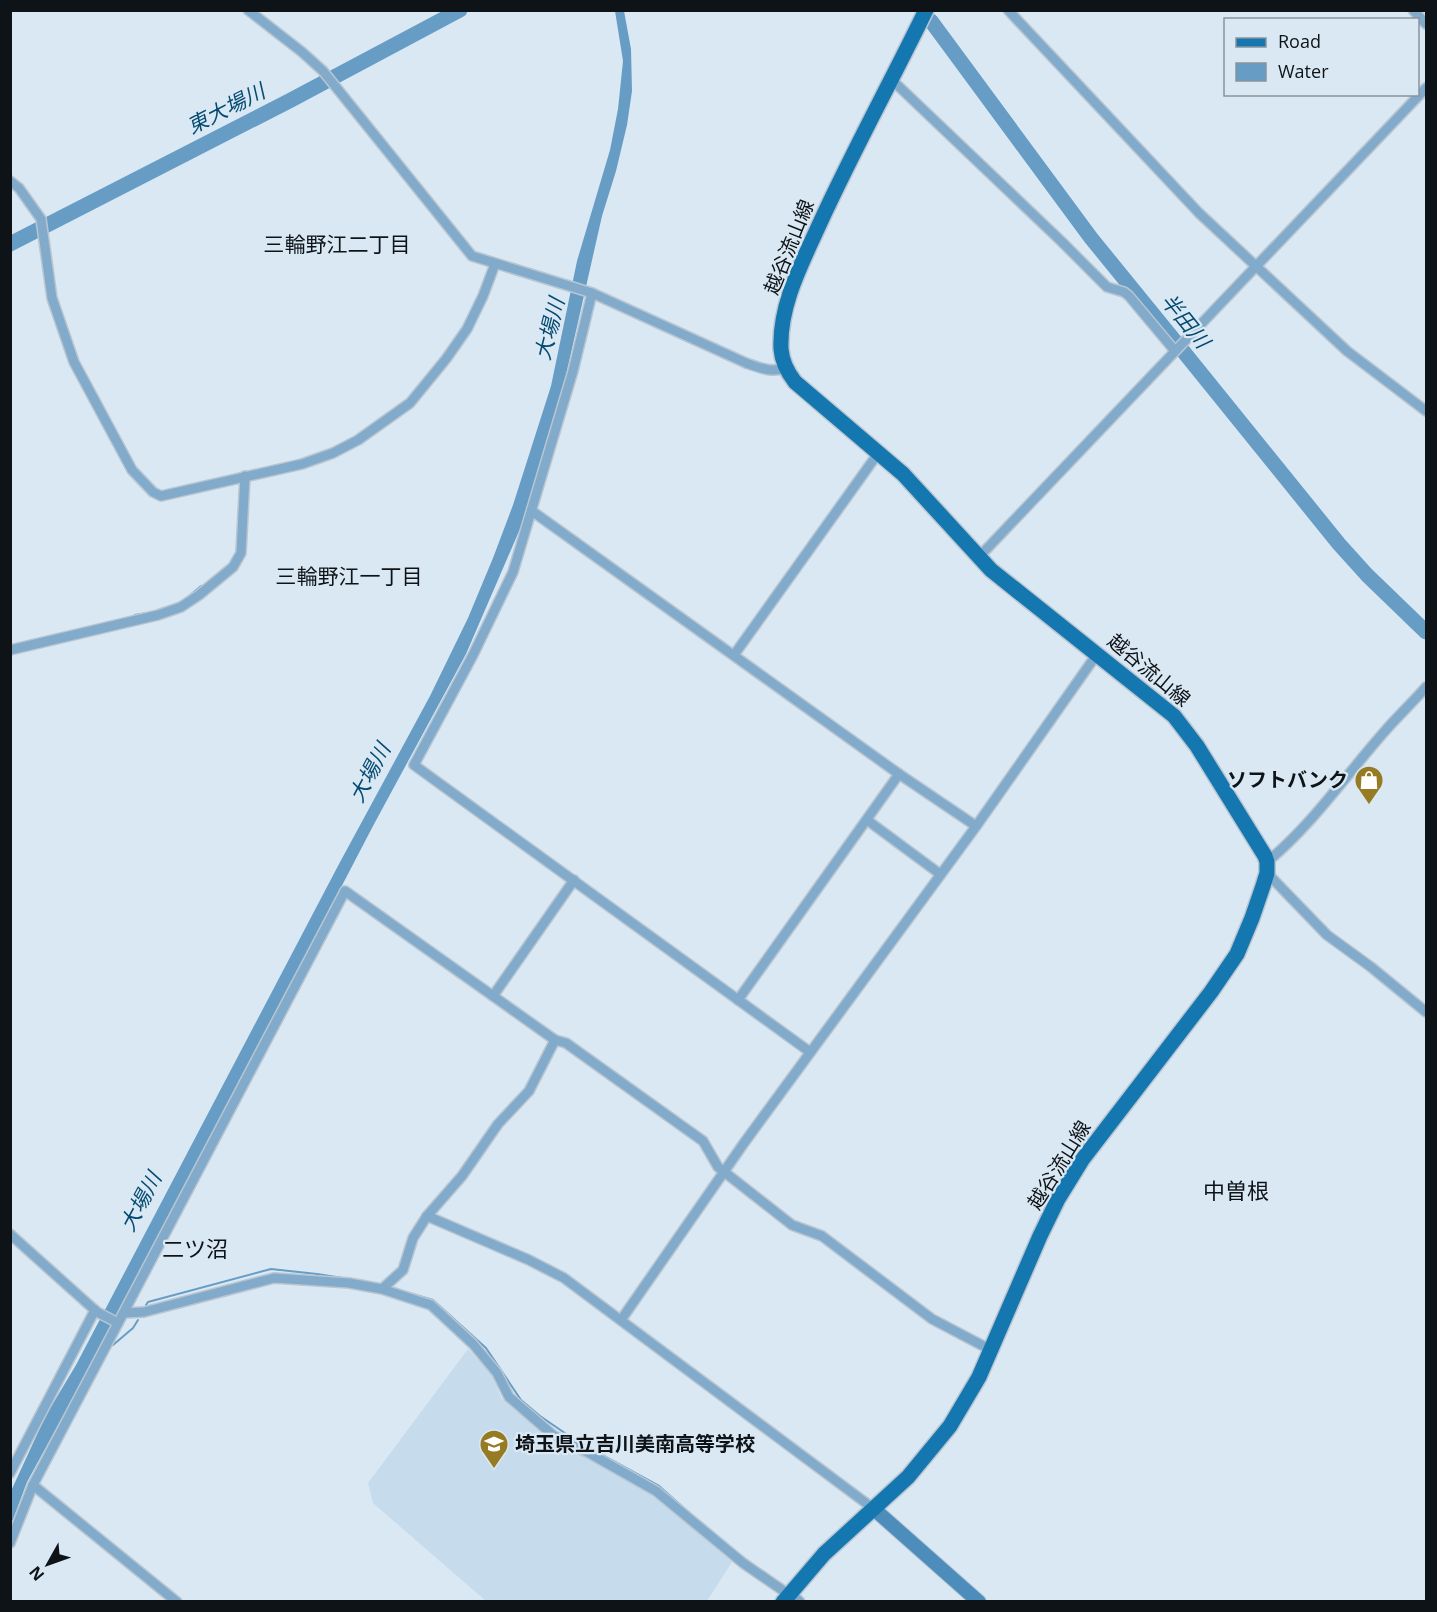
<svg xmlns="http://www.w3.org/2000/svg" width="1437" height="1612" font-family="'Open Sans','Noto Sans JP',sans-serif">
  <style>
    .built { fill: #c6dbeb }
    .water { fill: #679dc5 }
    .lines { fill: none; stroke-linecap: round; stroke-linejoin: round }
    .stream { stroke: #679dc5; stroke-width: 2 }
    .river { stroke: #679dc5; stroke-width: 15 }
    .street-casing { stroke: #b9c6d1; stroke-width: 12 }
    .secondary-casing { stroke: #b9c6d1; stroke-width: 16 }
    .primary-casing { stroke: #b9c6d1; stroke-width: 18 }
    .street { stroke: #82abcb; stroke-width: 9 }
    .secondary { stroke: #4c8dbb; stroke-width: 14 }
    .primary { stroke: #1577af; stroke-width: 15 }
    .labels { text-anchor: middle; stroke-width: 4.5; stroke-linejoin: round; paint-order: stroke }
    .street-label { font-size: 20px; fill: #0e1317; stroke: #dae8f4 }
    .poi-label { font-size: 20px; font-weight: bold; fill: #0e1317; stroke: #dae8f4; text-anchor: end }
    .water-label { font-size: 21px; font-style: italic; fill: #054b71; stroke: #dae8f4 }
    .neighbourhood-label { font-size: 21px; fill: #0e1317; stroke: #dae8f4 }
    .quarter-label { font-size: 22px; fill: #0e1317; stroke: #dae8f4 }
  </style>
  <rect width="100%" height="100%" fill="#dae8f4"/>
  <!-- built -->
  <path class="built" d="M 468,1349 L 490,1372 L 502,1399 L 551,1441 L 587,1457 L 652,1494 L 732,1562 L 707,1601 L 486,1601 L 373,1503 L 368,1483 Z"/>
  <!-- water -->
  <path class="water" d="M 615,11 L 624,11 L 631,49 L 632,91 L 627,125 L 616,171 L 602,216 L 552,437 L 523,522 L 466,654 L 373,826 L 123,1306 L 27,1482 L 11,1525 L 11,1491 L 46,1415 L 76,1365 L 339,864 L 430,696 L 468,618 L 493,558 L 513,505 L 551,386 L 577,261 L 610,150 L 618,109 L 623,61 Z"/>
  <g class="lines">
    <!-- stream -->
    <g class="stream">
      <path d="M 188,597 L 201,586"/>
      <path d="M 135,615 L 147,613"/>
      <path d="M 392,1288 L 433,1300 L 486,1348 L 521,1400 L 540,1416 L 575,1440 L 659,1486 L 693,1516"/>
      <path d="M 146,1305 L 148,1302 L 271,1269 L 317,1274 L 343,1278"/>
      <path d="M 113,1345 L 133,1328 L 138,1320"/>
      <path d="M 729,1546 L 753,1565"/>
    </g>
    <!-- river -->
    <g class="river">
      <path d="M 931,21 L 1091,238 L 1183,351 L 1339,544 L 1367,575 L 1426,632"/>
      <path d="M 10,244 L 291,100 L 460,10"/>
    </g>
    <!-- street casing -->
    <g class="street-casing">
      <g id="street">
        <path d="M 248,10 L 302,52 L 323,71 L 472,256 L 592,293 L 746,363 C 760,368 772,373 786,368"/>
        <path d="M 1008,10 L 1199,213 L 1347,351 L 1426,411"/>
        <path d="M 1413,10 L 1426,24"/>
        <path d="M 892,80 L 1061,241 L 1107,287 L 1124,292 L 1129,296 L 1175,351"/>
        <path d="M 10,181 L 19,188 L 41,219 L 52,298 L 74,362 L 132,470 L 153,492 L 161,496 L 302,464 L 333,453 L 358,440 L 410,403 L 446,359 L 467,329 L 483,296 L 495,264"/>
        <path d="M 592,293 L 573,371 L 513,572 L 473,655 L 414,765 L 810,1052"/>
        <path d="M 532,511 L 899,774 L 976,826"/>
        <path d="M 978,558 L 1426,88"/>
        <path d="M 10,650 L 158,615 L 181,607 L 199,595 L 233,567 L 241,553 L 245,476"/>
        <path d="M 734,655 L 879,452"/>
        <path d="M 867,820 L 940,874"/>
        <path d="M 1267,862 C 1312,825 1346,775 1385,731 C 1398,716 1413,702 1426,687"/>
        <path d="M 1267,873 L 1327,935 L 1371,967 L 1426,1012"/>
        <path d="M 493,996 L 574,880"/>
        <path d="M 738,1000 L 899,774"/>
        <path d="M 555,1040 L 529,1091 L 498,1124 L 462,1176 L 427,1216 L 529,1260 L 564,1278 L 874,1509"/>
        <path d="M 10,1234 L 97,1312 L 118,1323"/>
        <path d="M 382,1289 L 403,1270 L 413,1238 L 427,1216"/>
        <path d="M 124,1313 L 144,1312 L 274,1278 L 349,1283 L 382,1289 L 431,1305 L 473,1344 L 497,1373 L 509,1397 L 554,1436 L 589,1453 L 656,1491 L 743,1563 L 788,1594"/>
        <path d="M 621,1320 L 744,1143 L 977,825 L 1097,654"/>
        <path d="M 10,1473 L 95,1310"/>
        <path d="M 33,1485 L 177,1602"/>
        <path d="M 10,1543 L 33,1485 L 345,891 L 555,1040 L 566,1043 L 703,1141 L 718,1167 L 792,1225 L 822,1236 L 932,1319 L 991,1350"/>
        <path d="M 790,1592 L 800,1602"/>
      </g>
    </g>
    <!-- secondary casing -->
    <g class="secondary-casing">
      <path id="secondary" d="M 874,1509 L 979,1602"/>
    </g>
    <!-- primary casing -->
    <g class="primary-casing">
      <path id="primary" d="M 783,1602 L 824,1554 L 908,1477 L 950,1426 L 979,1377 L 1040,1236 L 1058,1199 L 1082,1160 L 1211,992 L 1237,954 L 1252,918 L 1263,886 L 1267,873 L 1267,862 L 1265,856 L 1197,746 L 1174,716 L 991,570 L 903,474 L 795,382 C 788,373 782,362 781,349 C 779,305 802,263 820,223 C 853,151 891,82 926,10"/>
    </g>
    <!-- street -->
    <use href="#street" class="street"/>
    <!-- secondary -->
    <use href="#secondary" class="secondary"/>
    <!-- primary -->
    <use href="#primary" class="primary"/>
  </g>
  <!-- icons -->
  <defs>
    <g id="shop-pin" transform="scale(1.5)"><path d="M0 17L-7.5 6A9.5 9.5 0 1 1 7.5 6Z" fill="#967b23" stroke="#dae8f4"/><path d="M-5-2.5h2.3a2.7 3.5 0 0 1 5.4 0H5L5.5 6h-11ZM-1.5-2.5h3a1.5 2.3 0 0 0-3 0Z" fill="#fff"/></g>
    <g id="school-pin" transform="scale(1.5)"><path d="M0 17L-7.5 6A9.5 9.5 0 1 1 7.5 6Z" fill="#967b23" stroke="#dae8f4"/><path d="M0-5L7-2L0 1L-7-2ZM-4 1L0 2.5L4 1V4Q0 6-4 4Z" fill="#fff"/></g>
  </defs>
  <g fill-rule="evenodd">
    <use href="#shop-pin" x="1369" y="780"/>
    <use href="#school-pin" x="494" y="1444"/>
  </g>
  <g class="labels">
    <!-- street labels -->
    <g class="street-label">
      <text transform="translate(789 247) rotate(-68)" y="7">越谷流山線</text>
      <text transform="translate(1149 670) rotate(40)" y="7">越谷流山線</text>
      <text transform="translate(1059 1165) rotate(-58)" y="7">越谷流山線</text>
    </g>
    <!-- poi labels -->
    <g class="poi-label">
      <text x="1348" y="787">ソフトバンク</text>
      <text x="515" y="1451" text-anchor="start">埼玉県立吉川美南高等学校</text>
    </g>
    <!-- water labels -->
    <g class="water-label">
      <text transform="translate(226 109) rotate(-27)" y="7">東大場川</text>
      <text transform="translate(1185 321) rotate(51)" y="7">半田川</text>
      <text transform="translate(550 329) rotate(-76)" y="7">大場川</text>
      <text transform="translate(370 773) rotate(-62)" y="7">大場川</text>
      <text transform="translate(141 1202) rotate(-62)" y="7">大場川</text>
    </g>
    <!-- neighbourhood labels -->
    <g class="neighbourhood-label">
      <text x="337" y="252">三輪野江二丁目</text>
      <text x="349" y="584">三輪野江一丁目</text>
    </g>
    <!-- quarter labels -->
    <g class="quarter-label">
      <text x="1236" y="1199">中曽根</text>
      <text x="195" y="1257">二ツ沼</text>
    </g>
  </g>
  <!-- border -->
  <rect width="1437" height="1612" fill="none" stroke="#0e1317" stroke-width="24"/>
  <!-- legend -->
  <rect x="1224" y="18" width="195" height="78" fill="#dae8f4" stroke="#88939c" stroke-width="1.5"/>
  <rect x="1236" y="38" width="30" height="9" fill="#1577af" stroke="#88939c" stroke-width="1.5"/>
  <text x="1278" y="48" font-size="18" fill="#0e1317">Road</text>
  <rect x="1236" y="63" width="30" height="18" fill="#679dc5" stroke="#88939c" stroke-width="1.5"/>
  <text x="1278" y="78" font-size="18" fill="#0e1317">Water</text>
  <!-- north arrow -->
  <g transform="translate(48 1564) rotate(230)" stroke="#dae8f4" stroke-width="4.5" paint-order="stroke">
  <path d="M0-4.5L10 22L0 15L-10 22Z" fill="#0e1317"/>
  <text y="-9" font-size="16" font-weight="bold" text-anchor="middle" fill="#0e1317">N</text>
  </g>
</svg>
